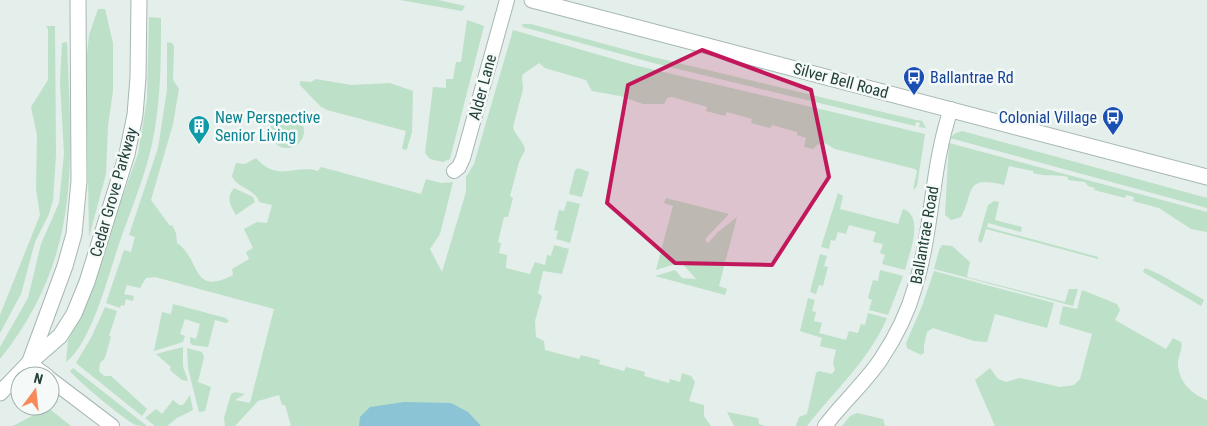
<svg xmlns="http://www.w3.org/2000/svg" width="1207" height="426" font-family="'Roboto Condensed',sans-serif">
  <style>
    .green { fill: #bde0c8 }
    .water { fill: #8bc4d4 }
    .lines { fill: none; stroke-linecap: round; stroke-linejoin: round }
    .minor-casing { stroke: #a6b7b2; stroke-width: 16 }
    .tertiary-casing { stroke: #a6b7b2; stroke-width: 17 }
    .minor { stroke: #fff; stroke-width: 14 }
    .tertiary { stroke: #fff; stroke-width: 15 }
    .marked { fill: #c2185b; fill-opacity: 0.2; stroke: #c2185b; stroke-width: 4; stroke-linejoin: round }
    .labels { text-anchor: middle; stroke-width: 5; stroke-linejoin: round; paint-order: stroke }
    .transit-label { font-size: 16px; fill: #164399; stroke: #f5faf8; text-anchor: start }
    .street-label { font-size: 16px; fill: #23413a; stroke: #f5faf8 }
    .culture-label { font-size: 16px; fill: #0d838f; stroke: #f5faf8; text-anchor: start }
  </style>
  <rect width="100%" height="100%" fill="#e4eeea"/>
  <!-- green -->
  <g class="green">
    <path d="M 400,0 L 438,0 L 465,6 L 462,11 Z"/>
    <path d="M 98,9 L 105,9 L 113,43 L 113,91 L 108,126 L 106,174 L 89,237 L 86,63 L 89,35 Z"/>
    <path d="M 149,17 L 161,18 C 161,55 161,91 155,128 C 149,167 133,204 120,241 C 109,272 92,343 66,362 L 68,341 L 93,288 L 107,239 L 138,154 L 147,99 Z"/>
    <path d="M 467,20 L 484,26 L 450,159 L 443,162 L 430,159 L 425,153 L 433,87 L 446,88 L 446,79 L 453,79 L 456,62 L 461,62 Z"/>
    <path d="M 522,24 L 531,24 L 649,56 L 916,120 L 922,121 L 926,128 L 919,127 L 920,123 L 916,122 L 915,126 L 657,64 L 523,27 Z"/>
    <path d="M 46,26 L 55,26 L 56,155 L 53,200 L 49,214 L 35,242 L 21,294 L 0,333 L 0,315 L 40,215 L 36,189 L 37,135 L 31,107 L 48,80 L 48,29 Z"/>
    <path d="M 513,30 L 634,65 L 925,134 L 917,186 L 913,190 L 917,171 L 915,169 L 835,149 L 825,143 L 817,145 L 813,149 L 804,147 L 806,138 L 797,135 L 797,132 L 772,125 L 770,128 L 751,123 L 752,119 L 727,112 L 725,116 L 706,111 L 707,107 L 672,97 L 667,98 L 664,104 L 643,104 L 620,96 L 592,91 L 586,80 L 545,68 L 539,63 L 522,75 L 523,89 L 513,127 C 515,136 524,141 525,150 L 519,162 L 510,196 L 513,198 L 508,217 L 504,217 L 498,242 L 501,243 L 499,253 L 507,255 L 506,268 L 530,274 L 535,262 L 545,265 L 547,255 L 551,256 L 554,245 L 569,249 L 562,274 L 543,271 L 538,293 L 542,296 L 535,321 L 536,337 L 544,341 L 545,350 L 579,359 L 581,355 L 600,360 L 599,364 L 624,371 L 626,367 L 645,372 L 644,376 L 669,383 L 670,379 L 680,382 L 682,373 L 691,376 L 695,382 L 689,401 L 704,405 L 704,416 L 711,426 L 291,426 L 285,405 L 282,405 L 279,395 L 258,401 L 235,426 L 225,426 L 224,418 L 231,394 L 235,392 L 245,394 L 235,400 L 250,403 L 274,309 L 155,277 L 146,278 L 140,288 L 127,285 L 124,294 L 134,296 L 133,301 L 126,299 L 124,306 L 121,305 L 120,308 L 106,303 L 124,250 L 131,252 L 135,237 L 129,235 L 158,148 L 167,90 L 167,42 L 172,43 L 174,46 L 173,80 L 179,89 L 173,124 L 151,200 L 170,226 L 172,225 L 176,233 L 177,243 C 201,259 191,297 233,275 L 232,269 L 249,259 L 246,252 L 253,248 L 244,229 L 257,222 L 267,223 L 272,205 L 259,202 C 255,188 237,189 232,176 L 236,163 L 245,164 L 256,158 C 278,183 295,164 318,171 L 321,167 L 421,194 L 426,179 L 441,183 L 453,182 L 440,234 L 430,249 L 442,272 L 466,192 L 466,177 L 474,164 Z"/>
    <path d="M 67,42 C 72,164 82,256 0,359 L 0,347 L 28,298 L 41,244 L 59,203 L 64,154 L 60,82 L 62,43 Z"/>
    <path d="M 316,79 L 351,85 L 390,83 L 413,91 L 412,132 L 407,149 L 404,150 L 402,148 L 406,131 L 327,110 L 320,106 L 300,85 L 300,81 L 311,82 Z"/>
    <circle cx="287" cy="131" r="17"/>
    <path d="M 962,131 L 1207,198 L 1207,208 L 950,138 L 954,134 Z"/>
    <path d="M 949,143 L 1207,212 L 1207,232 L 1191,229 L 1159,208 L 1133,201 L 1134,197 L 1126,195 L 1125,198 L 1094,190 L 1095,188 L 1088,186 L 1085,182 L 1068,180 L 1068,177 C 1057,174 1047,177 1033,173 L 1033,171 L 1009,166 L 1004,185 C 963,175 975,192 961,217 L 951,220 L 945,215 Z"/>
    <path d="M 578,168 L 589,172 L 582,197 L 569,194 L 575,170 Z"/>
    <path d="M 234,188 L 253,197 L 255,202 L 236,215 C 230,205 226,198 234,188 Z"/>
    <path d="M 838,193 L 843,196 L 840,209 L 898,224 L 903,209 C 925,216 909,254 905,270 L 882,264 L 885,255 L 880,253 L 883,244 L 873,242 L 876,232 L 849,225 L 846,234 L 838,232 L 835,241 L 831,240 L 829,249 L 821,247 Z"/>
    <path d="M 666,198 L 729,214 L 707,237 L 705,240 L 708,243 L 718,232 L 737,217 L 719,286 L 727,289 L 725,295 L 655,276 L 675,270 L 682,278 L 696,279 L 681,262 L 656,270 L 673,206 L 664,203 Z"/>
    <path d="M 567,201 L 580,204 L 570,243 L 556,239 L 558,231 L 554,230 L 559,210 L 564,211 Z"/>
    <path d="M 994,201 L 999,202 L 995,220 L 1022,227 L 1021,232 L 988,223 L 987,227 L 1098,257 L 1098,259 L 986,229 L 982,242 L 980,243 L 978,240 L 988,205 Z"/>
    <path d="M 942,245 L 952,246 L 970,262 L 967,277 L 1065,302 L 1069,289 L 1078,289 L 1073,306 L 934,269 L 939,250 Z"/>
    <path d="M 820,254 L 827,256 L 824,266 L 828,267 L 823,286 L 819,285 L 816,294 L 810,292 Z"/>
    <path d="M 1145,268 L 1161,275 L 1204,300 L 1201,306 L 1143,272 Z"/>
    <path d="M 880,270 L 903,276 L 888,315 L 869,310 L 872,300 L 868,298 L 873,280 L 878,281 Z"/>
    <path d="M 934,271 L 1054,303 L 1047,328 L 995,314 L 987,342 L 974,341 L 933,328 L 927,332 L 924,345 L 924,353 L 921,355 L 907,348 L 906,343 L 922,306 Z"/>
    <path d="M 1082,290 L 1117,304 L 1120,310 L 1115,320 L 1166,349 L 1173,338 L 1181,342 C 1183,349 1179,354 1178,361 C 1177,380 1191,394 1207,400 L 1207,426 L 995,426 L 975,380 L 990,368 L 998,379 L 1006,382 L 1020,378 L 1060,387 L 1074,385 L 1080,379 L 1092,334 L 1059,324 L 1063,306 L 1077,309 Z"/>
    <path d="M 808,298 L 815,300 L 812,311 L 816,312 L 814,321 L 822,323 L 819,333 L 846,340 L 849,331 L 858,333 L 861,324 L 865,325 L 868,313 L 887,318 C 869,360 835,390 807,426 L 796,426 L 799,417 L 807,414 L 816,373 L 819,371 L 832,374 L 835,370 L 833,363 L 836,350 L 820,346 L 822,338 L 800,331 Z"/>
    <path d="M 173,304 L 226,318 L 229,321 L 226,323 L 215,320 L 208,347 L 192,345 L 190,342 L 190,337 L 196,339 L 200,324 L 185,319 L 180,334 L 185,336 L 183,342 L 154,351 L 162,312 L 171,314 Z"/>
    <path d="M 105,307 L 117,311 L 109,336 L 111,336 L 105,358 L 100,363 L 99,371 L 104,376 L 111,376 L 147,409 L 142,416 L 76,363 L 92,336 Z"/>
    <path d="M 183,347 L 183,366 L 188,381 L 182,380 L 170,370 L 171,367 L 156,354 Z"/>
    <path d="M 187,348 L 202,352 L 204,357 L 198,382 L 211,387 L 205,411 L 199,412 L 188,368 Z"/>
    <path d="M 73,368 L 147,426 L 148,426 C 144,426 139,426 136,425 C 124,420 78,381 70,371 Z"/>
    <path d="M 190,395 L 193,410 L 177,418 L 167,426 L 155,426 L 145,418 L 156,409 L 162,414 L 173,400 L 179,405 L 183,405 Z"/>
    <path d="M 42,406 L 46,406 L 71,426 L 13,426 L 32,416 Z"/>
    <path d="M 727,412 L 758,418 L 759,424 L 765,426 L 734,426 Z"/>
    <path d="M 857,413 L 883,419 L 885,426 L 842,426 L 850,416 Z"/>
  </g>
  <!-- water -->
  <path class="water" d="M 404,402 L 451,403 L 468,412 L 481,426 L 359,426 L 360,417 L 370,407 Z"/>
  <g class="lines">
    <!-- minor casing -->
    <g class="minor-casing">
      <g id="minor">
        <path d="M 454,171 L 459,167 L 463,158 L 507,0"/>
        <path d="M 29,363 L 47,376"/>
        <path d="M 50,379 L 112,426"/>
        <path d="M 825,426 C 842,403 865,383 881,359 C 895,338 908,312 915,287 C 933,229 931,167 951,109"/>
      </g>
    </g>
    <!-- tertiary casing -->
    <g class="tertiary-casing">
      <g id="tertiary">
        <path d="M 532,0 L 1207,177"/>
        <path d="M 30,361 L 65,266 L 74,234 L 79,181 L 78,0"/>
        <path d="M 0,393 L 29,363 L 60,336 L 74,314 L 87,282 L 127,154 L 135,115 L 138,77 L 139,0"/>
      </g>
    </g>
    <!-- minor -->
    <use href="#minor" class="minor"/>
    <!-- tertiary -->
    <use href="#tertiary" class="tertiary"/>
  </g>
  <!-- marked area -->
  <path class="marked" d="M 702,50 L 811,90 L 829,177 L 772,265 L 675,263 L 607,203 L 628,85 Z"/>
  <!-- icons -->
  <defs>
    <g id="bus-pin" transform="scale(1.125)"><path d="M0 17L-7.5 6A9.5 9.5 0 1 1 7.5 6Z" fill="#1a4fb4" stroke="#f5faf8"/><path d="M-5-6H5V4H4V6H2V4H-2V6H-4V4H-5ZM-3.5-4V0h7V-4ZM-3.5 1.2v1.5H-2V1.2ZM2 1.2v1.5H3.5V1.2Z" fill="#fff"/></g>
    <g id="building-pin" transform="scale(1.125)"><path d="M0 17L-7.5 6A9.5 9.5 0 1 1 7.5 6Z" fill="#0f9aa8" stroke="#f5faf8"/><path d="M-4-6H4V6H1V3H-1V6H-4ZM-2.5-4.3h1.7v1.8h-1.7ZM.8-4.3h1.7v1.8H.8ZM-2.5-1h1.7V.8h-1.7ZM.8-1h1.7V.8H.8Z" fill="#fff"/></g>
  </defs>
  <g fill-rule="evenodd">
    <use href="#bus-pin" x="914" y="77"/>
    <use href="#bus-pin" x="1113" y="117"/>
    <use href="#building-pin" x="199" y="126"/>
  </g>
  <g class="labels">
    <!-- transit labels -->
    <g class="transit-label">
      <text x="930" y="83">Ballantrae Rd</text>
      <text x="1097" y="123" text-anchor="end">Colonial Village</text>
    </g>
    <!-- street labels -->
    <g class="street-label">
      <text transform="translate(841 80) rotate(15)" y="6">Silver Bell Road</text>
      <text transform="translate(482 87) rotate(-75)" y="6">Alder Lane</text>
      <text transform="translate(113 192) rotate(-74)" y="6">Cedar Grove Parkway</text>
      <text transform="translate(924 235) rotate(-80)" y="6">Ballantrae Road</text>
    </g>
    <!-- culture labels -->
    <g class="culture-label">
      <text x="215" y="123">New Perspective<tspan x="215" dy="18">Senior Living</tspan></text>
    </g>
  </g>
  <!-- north arrow -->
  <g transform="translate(35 391) rotate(15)"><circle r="24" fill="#f5faf8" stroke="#a1b0ac"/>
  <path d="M0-4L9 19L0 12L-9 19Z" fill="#f68a5a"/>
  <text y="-8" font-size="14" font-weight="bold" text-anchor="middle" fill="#23413a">N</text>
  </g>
</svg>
